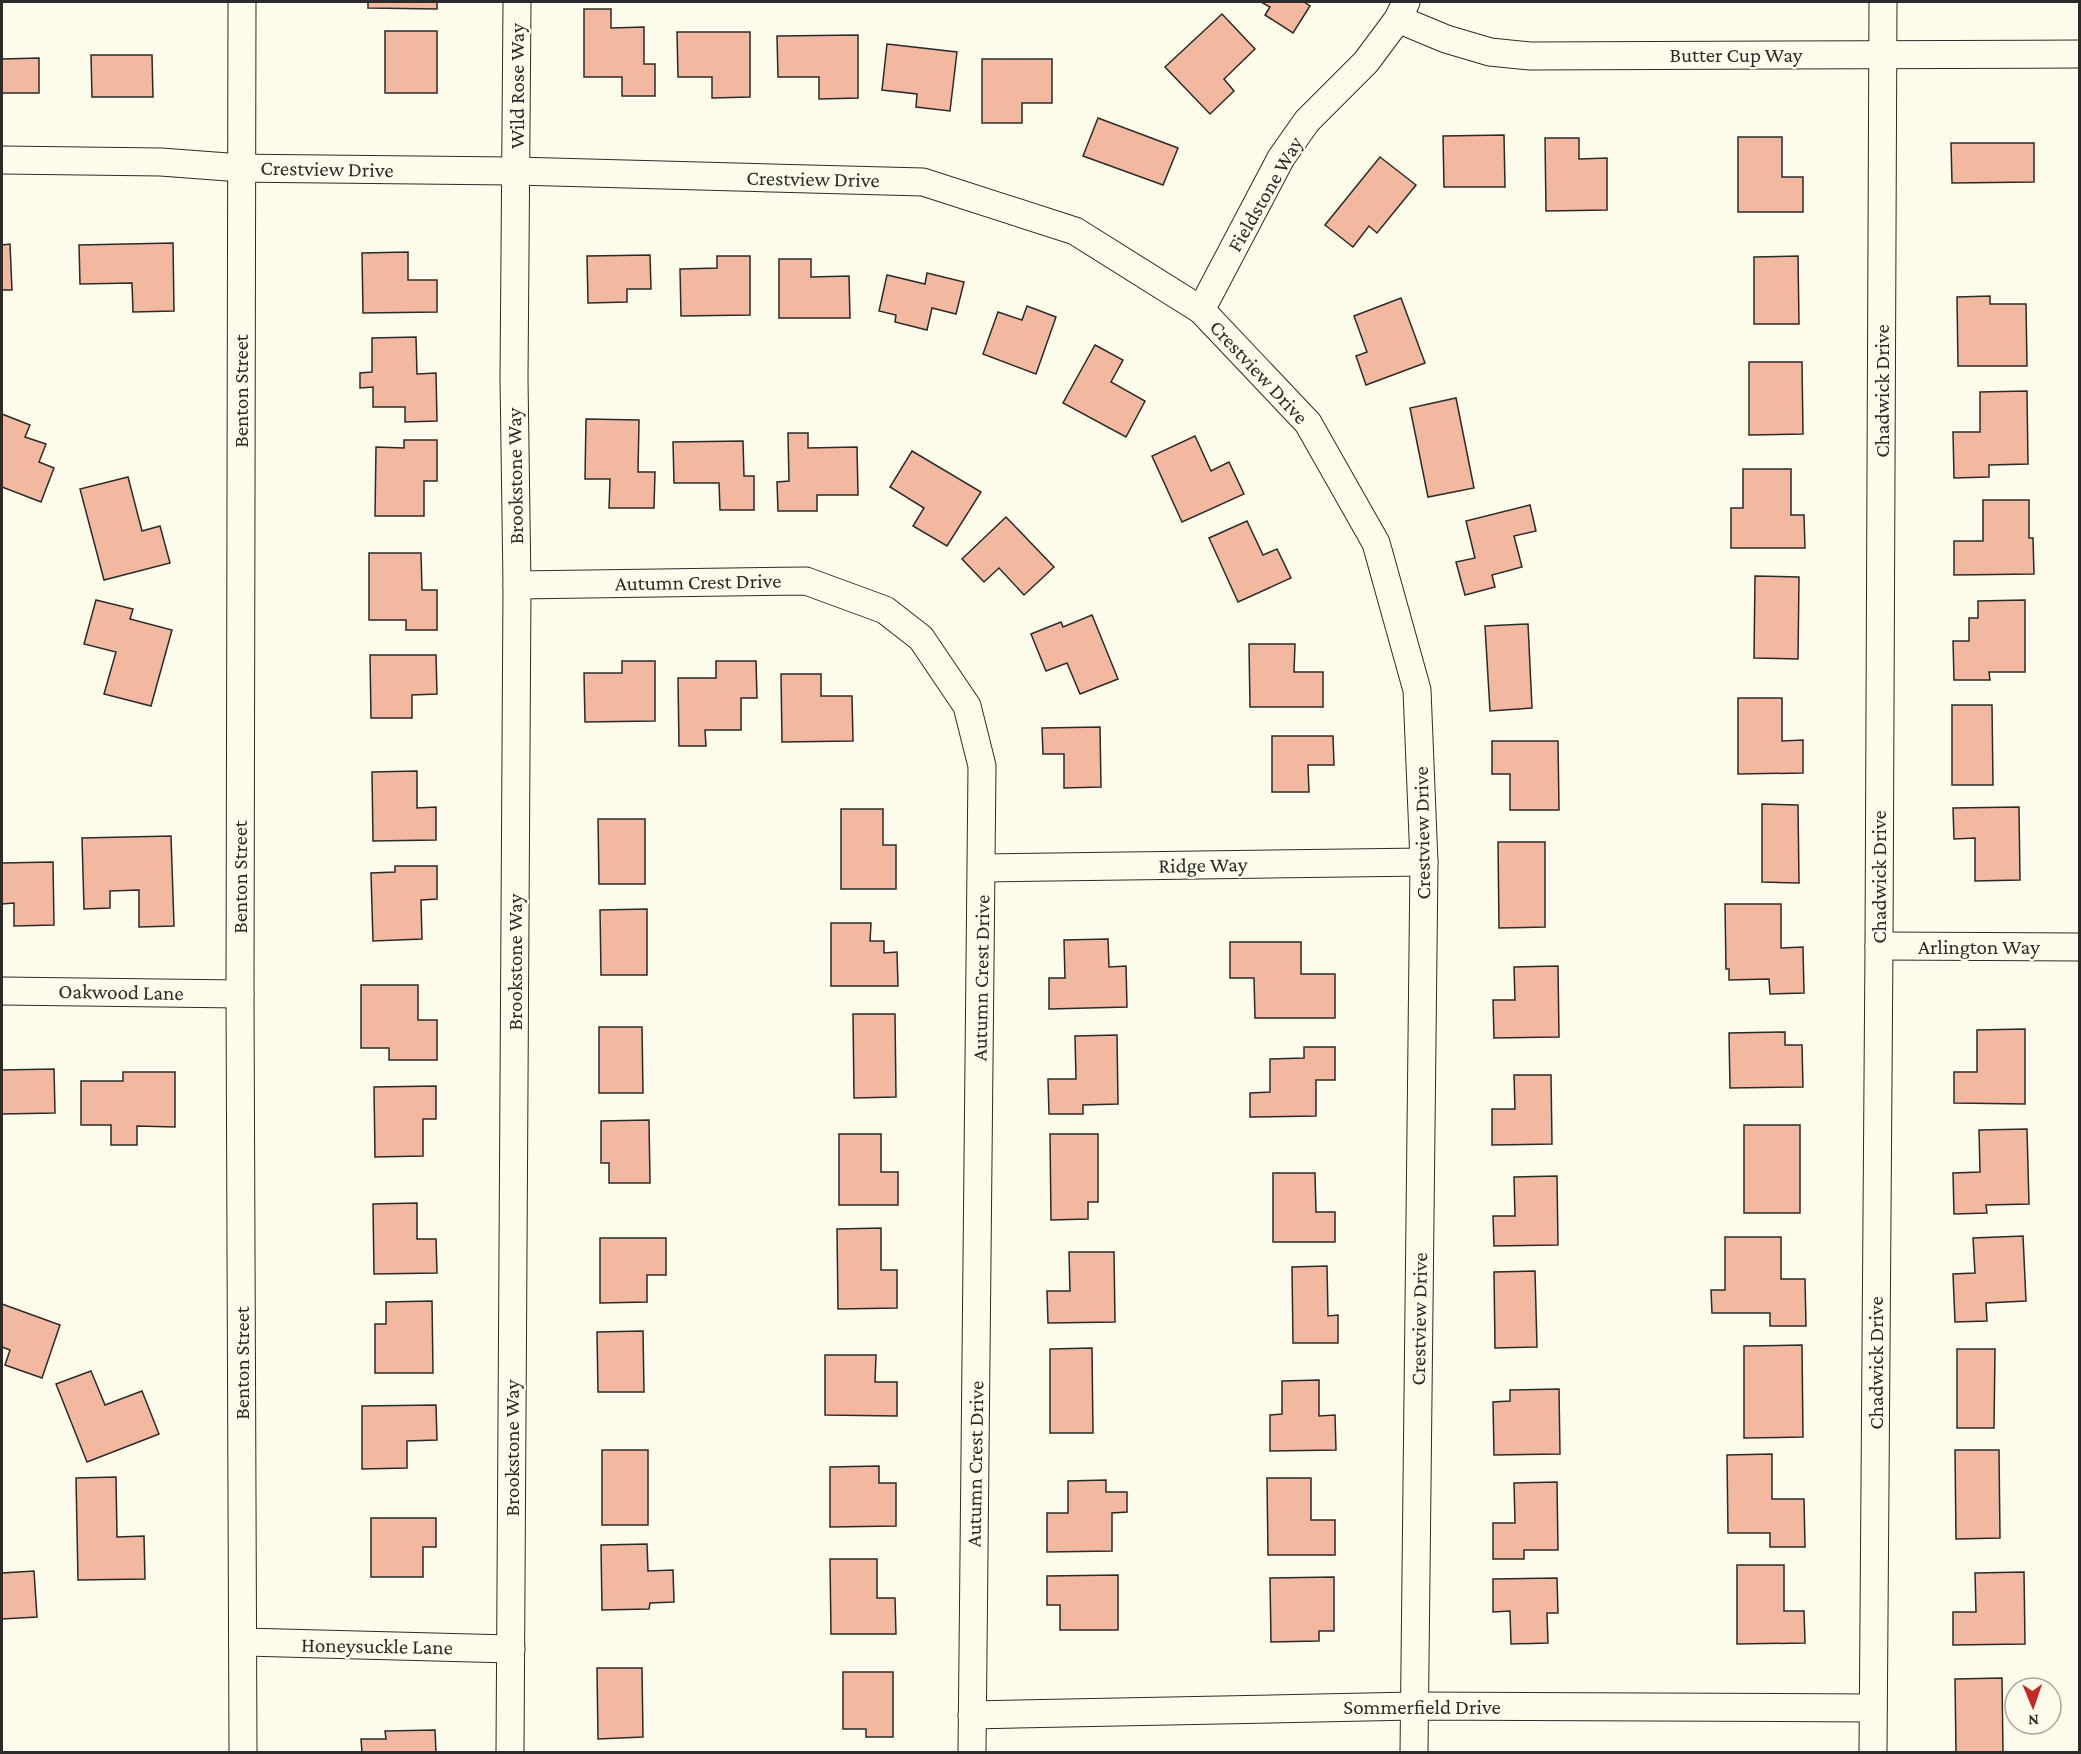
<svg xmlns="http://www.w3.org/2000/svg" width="2081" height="1754" font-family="'Crimson Pro',serif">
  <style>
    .building { fill: #f2b8a0; stroke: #2b2b2b; stroke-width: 1.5 }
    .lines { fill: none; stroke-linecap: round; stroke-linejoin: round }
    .minor-casing { stroke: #2b2b2b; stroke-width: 29 }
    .minor { stroke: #fdfbea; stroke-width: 27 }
    .labels { text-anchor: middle; stroke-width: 4.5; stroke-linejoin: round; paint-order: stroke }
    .street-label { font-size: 21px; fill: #2b2b2b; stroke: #fdfbea }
  </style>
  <rect width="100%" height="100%" fill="#fdfbea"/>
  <!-- building -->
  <g class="building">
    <path d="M 368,2 L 437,2 L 437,9 L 368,8 Z"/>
    <path d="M 1261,2 L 1304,2 L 1310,6 L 1293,33 L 1265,15 L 1270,7 Z"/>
    <path d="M 584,9 L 611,9 L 611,28 L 644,27 L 644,64 L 655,64 L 655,96 L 622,96 L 622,77 L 584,77 Z"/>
    <path d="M 1222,14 L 1255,49 L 1224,79 L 1234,91 L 1210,114 L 1165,67 Z"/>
    <rect x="385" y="31" width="52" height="62"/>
    <path d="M 677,32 L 750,32 L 750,97 L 712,98 L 712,77 L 678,77 Z"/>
    <path d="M 858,35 L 858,98 L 819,99 L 819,77 L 778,77 L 777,36 Z"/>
    <path d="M 887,44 L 957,52 L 950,111 L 916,107 L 917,94 L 882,90 Z"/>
    <path d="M 91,55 L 152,55 L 153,97 L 92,97 Z"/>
    <path d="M 39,58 L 39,93 L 2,93 L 2,59 Z"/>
    <path d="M 982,59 L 1052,59 L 1052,103 L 1022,103 L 1022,123 L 982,123 Z"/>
    <path d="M 1098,118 L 1178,148 L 1163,185 L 1083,156 Z"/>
    <path d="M 1504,135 L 1505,187 L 1444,187 L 1443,136 Z"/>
    <path d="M 1738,137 L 1782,137 L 1782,177 L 1803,177 L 1803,212 L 1738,212 Z"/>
    <path d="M 1545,138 L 1579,138 L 1579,159 L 1607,158 L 1607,210 L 1546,211 Z"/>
    <path d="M 1951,143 L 2034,143 L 2034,182 L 1952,183 Z"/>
    <path d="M 1380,157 L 1416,185 L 1377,233 L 1369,226 L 1353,247 L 1325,225 Z"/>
    <path d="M 173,243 L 174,311 L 133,312 L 132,283 L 80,284 L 79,245 Z"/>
    <path d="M 10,244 L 12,290 L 2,290 L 2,245 Z"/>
    <path d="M 408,252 L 408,280 L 437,280 L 437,312 L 363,313 L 362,253 Z"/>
    <path d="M 650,255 L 651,289 L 627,289 L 627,302 L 588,303 L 587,256 Z"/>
    <path d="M 717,256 L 750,256 L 750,315 L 681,316 L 680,269 L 717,268 Z"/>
    <path d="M 1798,256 L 1799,324 L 1754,324 L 1754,257 Z"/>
    <path d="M 779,259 L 811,259 L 811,277 L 849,276 L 850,318 L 779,318 Z"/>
    <path d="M 927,273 L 964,282 L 956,314 L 932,308 L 927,330 L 895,322 L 896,315 L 879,311 L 887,275 L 925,284 Z"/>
    <path d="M 1990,296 L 1990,304 L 2026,304 L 2027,366 L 1958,366 L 1957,297 Z"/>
    <path d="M 1401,298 L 1425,363 L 1366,385 L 1356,356 L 1367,352 L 1354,316 Z"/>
    <path d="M 1027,306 L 1056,317 L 1036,374 L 983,354 L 998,312 L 1022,320 Z"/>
    <path d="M 416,337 L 417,374 L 436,373 L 437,421 L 405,422 L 405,407 L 373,407 L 373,387 L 360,388 L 360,373 L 372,372 L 372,338 Z"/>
    <path d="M 1095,345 L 1123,360 L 1111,382 L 1145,401 L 1126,437 L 1063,403 Z"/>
    <path d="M 1749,362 L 1802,362 L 1803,434 L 1749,435 Z"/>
    <path d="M 2027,391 L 2028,464 L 1989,465 L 1989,477 L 1954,478 L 1953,432 L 1980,432 L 1980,392 Z"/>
    <path d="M 1456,398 L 1474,488 L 1428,497 L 1410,408 Z"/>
    <path d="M 2,414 L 30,425 L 25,437 L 46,444 L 39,462 L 54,468 L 41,502 L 2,487 Z"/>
    <path d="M 586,419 L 639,420 L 638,472 L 655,472 L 654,508 L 609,508 L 610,479 L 585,479 Z"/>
    <path d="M 788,433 L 808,433 L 808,448 L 857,447 L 858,495 L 817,495 L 817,511 L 778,511 L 777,482 L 789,481 Z"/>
    <path d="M 1195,436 L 1211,471 L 1229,462 L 1244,494 L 1182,522 L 1152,456 Z"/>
    <path d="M 404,440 L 437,440 L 437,481 L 424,481 L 424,516 L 375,516 L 376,447 L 404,448 Z"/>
    <path d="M 743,441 L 744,476 L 754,476 L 754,510 L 720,510 L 719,483 L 674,483 L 673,442 Z"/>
    <path d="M 912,451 L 981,492 L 947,546 L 913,526 L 924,508 L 890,487 Z"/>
    <path d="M 1743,469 L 1791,469 L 1791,515 L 1804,515 L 1805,548 L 1731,548 L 1731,508 L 1743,508 Z"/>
    <path d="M 128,477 L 142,531 L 160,526 L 170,563 L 104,580 L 80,489 Z"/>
    <path d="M 1983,500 L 2029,500 L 2029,538 L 2033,538 L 2034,574 L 1954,575 L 1954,541 L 1983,541 Z"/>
    <path d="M 1530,505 L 1536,531 L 1514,536 L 1522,567 L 1492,575 L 1495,587 L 1465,595 L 1456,562 L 1475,558 L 1466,521 Z"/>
    <path d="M 1006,517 L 1054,567 L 1024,595 L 999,568 L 984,582 L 962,559 Z"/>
    <path d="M 1247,521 L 1263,555 L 1277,549 L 1291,578 L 1238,602 L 1209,538 Z"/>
    <path d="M 369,553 L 421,553 L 422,590 L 437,590 L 437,630 L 406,630 L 406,620 L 369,620 Z"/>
    <path d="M 1755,576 L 1799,577 L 1798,659 L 1754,658 Z"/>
    <path d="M 96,600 L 133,609 L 130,619 L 172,630 L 151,706 L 104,694 L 116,652 L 84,644 Z"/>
    <path d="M 2025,600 L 2025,672 L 1989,672 L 1990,680 L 1954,680 L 1953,641 L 1969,641 L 1969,618 L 1978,618 L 1978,601 Z"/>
    <path d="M 1092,615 L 1118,679 L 1080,694 L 1067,663 L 1046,671 L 1031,634 L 1061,622 L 1063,627 Z"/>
    <path d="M 1528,624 L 1532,708 L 1490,711 L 1485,626 Z"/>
    <path d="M 1249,644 L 1295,644 L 1294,672 L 1323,672 L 1323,707 L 1250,707 Z"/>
    <path d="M 370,655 L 436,655 L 437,694 L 412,695 L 412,718 L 371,718 Z"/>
    <path d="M 622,661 L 655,661 L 655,721 L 585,722 L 584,673 L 622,673 Z"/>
    <path d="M 716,661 L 756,661 L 757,698 L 741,698 L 741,730 L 705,730 L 706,746 L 679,746 L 678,678 L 716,678 Z"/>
    <path d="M 781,674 L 821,674 L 821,696 L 852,696 L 853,741 L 782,742 Z"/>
    <path d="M 1738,698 L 1782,698 L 1782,741 L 1803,740 L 1803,773 L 1738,774 Z"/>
    <path d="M 1952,705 L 1992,705 L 1993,785 L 1952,785 Z"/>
    <path d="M 1100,727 L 1101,787 L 1064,788 L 1064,754 L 1043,754 L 1042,728 Z"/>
    <path d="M 1272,736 L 1333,736 L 1334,765 L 1308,765 L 1309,792 L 1272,792 Z"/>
    <path d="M 1492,741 L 1558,741 L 1559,810 L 1510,810 L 1510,774 L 1492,774 Z"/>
    <path d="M 417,771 L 417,808 L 436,807 L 436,840 L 373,841 L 372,772 Z"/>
    <path d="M 1762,804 L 1798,805 L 1799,883 L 1762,882 Z"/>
    <path d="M 2019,807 L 2020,880 L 1975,881 L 1975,838 L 1954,839 L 1953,808 Z"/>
    <path d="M 841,809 L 883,809 L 883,845 L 896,845 L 896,889 L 841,889 Z"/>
    <path d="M 598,819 L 645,819 L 645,884 L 599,884 Z"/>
    <path d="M 171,836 L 174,926 L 139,927 L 139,890 L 110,891 L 110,908 L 84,909 L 82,838 Z"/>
    <path d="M 1498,842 L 1545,842 L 1545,927 L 1499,928 Z"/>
    <path d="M 53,862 L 54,925 L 14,926 L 14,903 L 2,904 L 2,863 Z"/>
    <path d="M 395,866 L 437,866 L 437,899 L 421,900 L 422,939 L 373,941 L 371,873 L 395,872 Z"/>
    <path d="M 1725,904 L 1781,904 L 1781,948 L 1803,947 L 1804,993 L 1770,994 L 1769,979 L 1729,980 L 1729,969 L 1726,969 Z"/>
    <path d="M 647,909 L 647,975 L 601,975 L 600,910 Z"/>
    <path d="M 831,923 L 871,923 L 870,941 L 884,941 L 884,953 L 897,952 L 898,986 L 831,986 Z"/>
    <path d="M 1108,939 L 1109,967 L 1126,966 L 1127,1007 L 1049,1009 L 1049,978 L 1065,978 L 1064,940 Z"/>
    <path d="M 1230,942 L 1301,942 L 1301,974 L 1335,974 L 1335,1018 L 1255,1018 L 1254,978 L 1230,978 Z"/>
    <path d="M 1558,966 L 1559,1037 L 1494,1038 L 1493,1000 L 1515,1000 L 1514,967 Z"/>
    <path d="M 361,985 L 418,985 L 418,1020 L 437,1020 L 437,1060 L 389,1060 L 389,1048 L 361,1048 Z"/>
    <path d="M 853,1014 L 895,1014 L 896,1097 L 854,1098 Z"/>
    <path d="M 599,1027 L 642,1027 L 643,1093 L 599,1093 Z"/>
    <path d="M 2025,1029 L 2025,1104 L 1954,1103 L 1954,1072 L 1977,1072 L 1977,1030 Z"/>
    <path d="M 1785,1032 L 1785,1045 L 1802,1045 L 1803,1087 L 1730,1088 L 1729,1033 Z"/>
    <path d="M 1117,1035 L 1118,1104 L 1083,1105 L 1083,1114 L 1049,1114 L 1048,1079 L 1076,1079 L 1075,1036 Z"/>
    <path d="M 1304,1047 L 1335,1047 L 1335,1080 L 1316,1080 L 1316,1116 L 1250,1117 L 1250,1093 L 1270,1092 L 1270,1059 L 1304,1058 Z"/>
    <path d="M 54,1069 L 55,1113 L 2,1114 L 2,1070 Z"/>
    <path d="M 123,1072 L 175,1072 L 175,1127 L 137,1126 L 137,1145 L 111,1145 L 111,1125 L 81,1125 L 81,1081 L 123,1081 Z"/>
    <path d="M 1514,1075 L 1551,1075 L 1552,1144 L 1492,1145 L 1492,1109 L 1515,1109 Z"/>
    <path d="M 436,1086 L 436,1119 L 423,1119 L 423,1156 L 375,1157 L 374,1087 Z"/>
    <path d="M 649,1120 L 650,1183 L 609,1183 L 609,1163 L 601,1163 L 601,1121 Z"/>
    <rect x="1744" y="1125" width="56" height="88"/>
    <path d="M 2027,1129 L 2029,1204 L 1986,1205 L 1987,1213 L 1954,1214 L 1953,1173 L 1980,1172 L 1979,1130 Z"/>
    <path d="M 839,1134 L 881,1134 L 881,1172 L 898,1172 L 898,1205 L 839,1205 Z"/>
    <path d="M 1050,1134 L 1098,1134 L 1098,1202 L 1088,1202 L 1088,1219 L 1051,1220 Z"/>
    <path d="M 1273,1173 L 1315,1173 L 1316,1212 L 1335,1212 L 1335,1242 L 1273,1242 Z"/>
    <path d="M 1557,1176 L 1558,1245 L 1494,1246 L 1493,1216 L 1515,1216 L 1514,1177 Z"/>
    <path d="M 417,1203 L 417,1239 L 436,1239 L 437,1273 L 374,1274 L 373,1204 Z"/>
    <path d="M 881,1228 L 881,1270 L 897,1270 L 897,1308 L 838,1309 L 837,1229 Z"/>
    <path d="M 2023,1236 L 2026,1301 L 1986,1303 L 1987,1321 L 1955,1322 L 1953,1274 L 1975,1273 L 1973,1238 Z"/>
    <path d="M 1725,1237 L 1781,1237 L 1781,1279 L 1805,1279 L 1806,1326 L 1770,1326 L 1770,1313 L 1712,1313 L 1711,1290 L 1725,1290 Z"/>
    <path d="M 600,1238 L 666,1238 L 666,1275 L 647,1275 L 647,1302 L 600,1303 Z"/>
    <path d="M 1069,1252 L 1114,1252 L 1115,1322 L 1048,1323 L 1047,1291 L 1070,1291 Z"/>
    <path d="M 1327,1266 L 1328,1316 L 1338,1315 L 1338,1343 L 1293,1343 L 1292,1267 Z"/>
    <path d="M 1535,1271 L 1537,1347 L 1495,1348 L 1494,1272 Z"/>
    <path d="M 432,1301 L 433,1373 L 375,1373 L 375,1324 L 386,1324 L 386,1302 Z"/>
    <path d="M 2,1304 L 60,1325 L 42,1378 L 5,1365 L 10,1350 L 2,1347 Z"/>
    <path d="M 643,1331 L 644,1392 L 598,1392 L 597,1332 Z"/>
    <path d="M 1802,1345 L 1803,1437 L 1744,1438 L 1744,1346 Z"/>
    <path d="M 1092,1348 L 1093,1433 L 1050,1433 L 1050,1349 Z"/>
    <path d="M 1957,1349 L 1995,1349 L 1994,1428 L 1957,1428 Z"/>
    <path d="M 825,1355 L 876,1355 L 875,1382 L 897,1382 L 897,1416 L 825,1415 Z"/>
    <path d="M 91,1371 L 105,1405 L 142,1391 L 159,1434 L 87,1462 L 56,1384 Z"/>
    <path d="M 1319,1380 L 1319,1416 L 1335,1415 L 1336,1450 L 1270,1451 L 1270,1415 L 1282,1414 L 1282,1381 Z"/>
    <path d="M 1559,1389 L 1560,1454 L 1494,1455 L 1493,1402 L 1510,1401 L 1510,1390 Z"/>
    <path d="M 436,1405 L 437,1440 L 407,1441 L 407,1468 L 362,1469 L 362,1406 Z"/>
    <rect x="602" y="1450" width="46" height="75"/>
    <path d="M 1955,1450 L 1999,1450 L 2000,1538 L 1956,1539 Z"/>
    <path d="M 1772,1454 L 1772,1499 L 1804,1499 L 1805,1547 L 1770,1547 L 1770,1533 L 1728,1533 L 1727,1455 Z"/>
    <path d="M 879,1466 L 879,1483 L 896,1483 L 896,1526 L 830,1527 L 830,1467 Z"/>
    <path d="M 116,1477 L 117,1537 L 144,1536 L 145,1579 L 78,1580 L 76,1478 Z"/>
    <path d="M 1267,1478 L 1311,1478 L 1311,1520 L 1335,1520 L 1335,1555 L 1268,1555 Z"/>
    <path d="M 1106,1480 L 1106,1492 L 1127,1492 L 1127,1512 L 1112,1513 L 1112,1551 L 1047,1552 L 1047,1513 L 1068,1513 L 1068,1481 Z"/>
    <path d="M 1557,1482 L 1558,1550 L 1524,1550 L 1524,1559 L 1493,1559 L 1493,1523 L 1515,1523 L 1514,1483 Z"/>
    <path d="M 371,1518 L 436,1518 L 436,1547 L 423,1547 L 423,1577 L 371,1577 Z"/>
    <path d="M 647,1544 L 648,1571 L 673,1570 L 674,1602 L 650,1603 L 649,1609 L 602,1610 L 601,1545 Z"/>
    <path d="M 830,1559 L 877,1559 L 877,1598 L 895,1598 L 896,1634 L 831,1634 Z"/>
    <path d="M 1737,1565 L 1784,1565 L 1784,1611 L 1804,1611 L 1805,1643 L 1737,1644 Z"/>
    <path d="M 34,1571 L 37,1617 L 2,1619 L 2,1573 Z"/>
    <path d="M 2024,1572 L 2025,1644 L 1953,1645 L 1953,1612 L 1976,1612 L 1975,1573 Z"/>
    <path d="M 1118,1575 L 1118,1630 L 1060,1630 L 1060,1605 L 1047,1605 L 1047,1576 Z"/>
    <path d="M 1334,1577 L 1334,1631 L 1319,1631 L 1319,1641 L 1271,1642 L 1270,1578 Z"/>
    <path d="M 1557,1578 L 1558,1613 L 1547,1613 L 1548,1643 L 1511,1644 L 1510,1611 L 1493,1612 L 1493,1579 Z"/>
    <path d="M 597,1668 L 642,1668 L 643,1737 L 598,1739 Z"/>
    <path d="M 843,1672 L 893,1672 L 893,1737 L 866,1737 L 866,1729 L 843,1729 Z"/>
    <path d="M 2002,1678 L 2003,1752 L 1956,1752 L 1955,1679 Z"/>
    <path d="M 435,1730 L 436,1752 L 362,1752 L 361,1739 L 386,1739 L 385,1731 Z"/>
  </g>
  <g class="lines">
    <!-- minor casing -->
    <g class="minor-casing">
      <g id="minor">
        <path d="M 242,2 L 240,994 L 243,1752"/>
        <path d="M 1398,19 L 1446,39 L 1490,52 L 1530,56 L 2080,54"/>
        <path d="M 2,160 L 161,162 L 241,168 L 516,171 L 923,182 L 1075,231 L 1201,310 L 1308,423 L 1376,543 L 1417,690 L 1424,862 L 1414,1752"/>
        <path d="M 1201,310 L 1281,158 L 1307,121 L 1366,62 L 1398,19 L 1406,2"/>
        <path d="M 517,585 L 806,581 L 885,610 L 921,638 L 967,706 L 982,766 L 972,1752"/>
        <path d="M 982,868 L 1424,862"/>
        <path d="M 1879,946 L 2080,947"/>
        <path d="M 2,991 L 240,994"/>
        <path d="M 243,1642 L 511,1649"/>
        <path d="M 972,1715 L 1414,1706 L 1873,1708"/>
        <path d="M 510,1752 L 517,585 L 514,379 L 517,2"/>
        <path d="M 1873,1752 L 1879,946 L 1883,2"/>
      </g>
    </g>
    <!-- minor -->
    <use href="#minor" class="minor"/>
  </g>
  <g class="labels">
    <!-- street labels -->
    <g class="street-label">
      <text x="1736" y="62">Butter Cup Way</text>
      <text transform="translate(517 86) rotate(-90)" y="7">Wild Rose Way</text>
      <text transform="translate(327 169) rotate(1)" y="7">Crestview Drive</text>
      <text transform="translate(813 179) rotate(1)" y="7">Crestview Drive</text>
      <text transform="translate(1265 194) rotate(-60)" y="7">Fieldstone Way</text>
      <text transform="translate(1259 372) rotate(47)" y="7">Crestview Drive</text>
      <text transform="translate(241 391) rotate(-90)" y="7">Benton Street</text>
      <text transform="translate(1882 391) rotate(-90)" y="7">Chadwick Drive</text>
      <text transform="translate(515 476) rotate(-91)" y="7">Brookstone Way</text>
      <text transform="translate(698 582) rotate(-1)" y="7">Autumn Crest Drive</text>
      <text transform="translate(1422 833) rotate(-91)" y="7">Crestview Drive</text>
      <text transform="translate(1203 865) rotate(-1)" y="7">Ridge Way</text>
      <text transform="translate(240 877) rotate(-90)" y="7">Benton Street</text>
      <text transform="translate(1879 877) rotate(-90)" y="7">Chadwick Drive</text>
      <text x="1979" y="954">Arlington Way</text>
      <text transform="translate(515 962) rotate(-90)" y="7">Brookstone Way</text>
      <text transform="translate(981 978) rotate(-89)" y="7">Autumn Crest Drive</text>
      <text transform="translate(121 992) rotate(1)" y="7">Oakwood Lane</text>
      <text transform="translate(1419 1319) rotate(-89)" y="7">Crestview Drive</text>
      <text transform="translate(242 1363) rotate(-90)" y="7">Benton Street</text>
      <text transform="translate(1876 1363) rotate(-90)" y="7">Chadwick Drive</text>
      <text transform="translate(512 1448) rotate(-90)" y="7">Brookstone Way</text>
      <text transform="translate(975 1464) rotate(-89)" y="7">Autumn Crest Drive</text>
      <text transform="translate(377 1646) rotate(1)" y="7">Honeysuckle Lane</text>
      <text x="1422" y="1714">Sommerfield Drive</text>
    </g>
  </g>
  <!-- border -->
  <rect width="2081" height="1754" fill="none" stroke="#2b2b2b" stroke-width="6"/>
  <!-- north arrow -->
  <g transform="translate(2033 1706) rotate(178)"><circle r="28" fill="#fdfbea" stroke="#a9a89e" stroke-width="1.5"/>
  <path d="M0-4.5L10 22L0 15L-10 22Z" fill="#c62828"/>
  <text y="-9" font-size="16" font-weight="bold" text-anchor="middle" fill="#2b2b2b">N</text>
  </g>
</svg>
